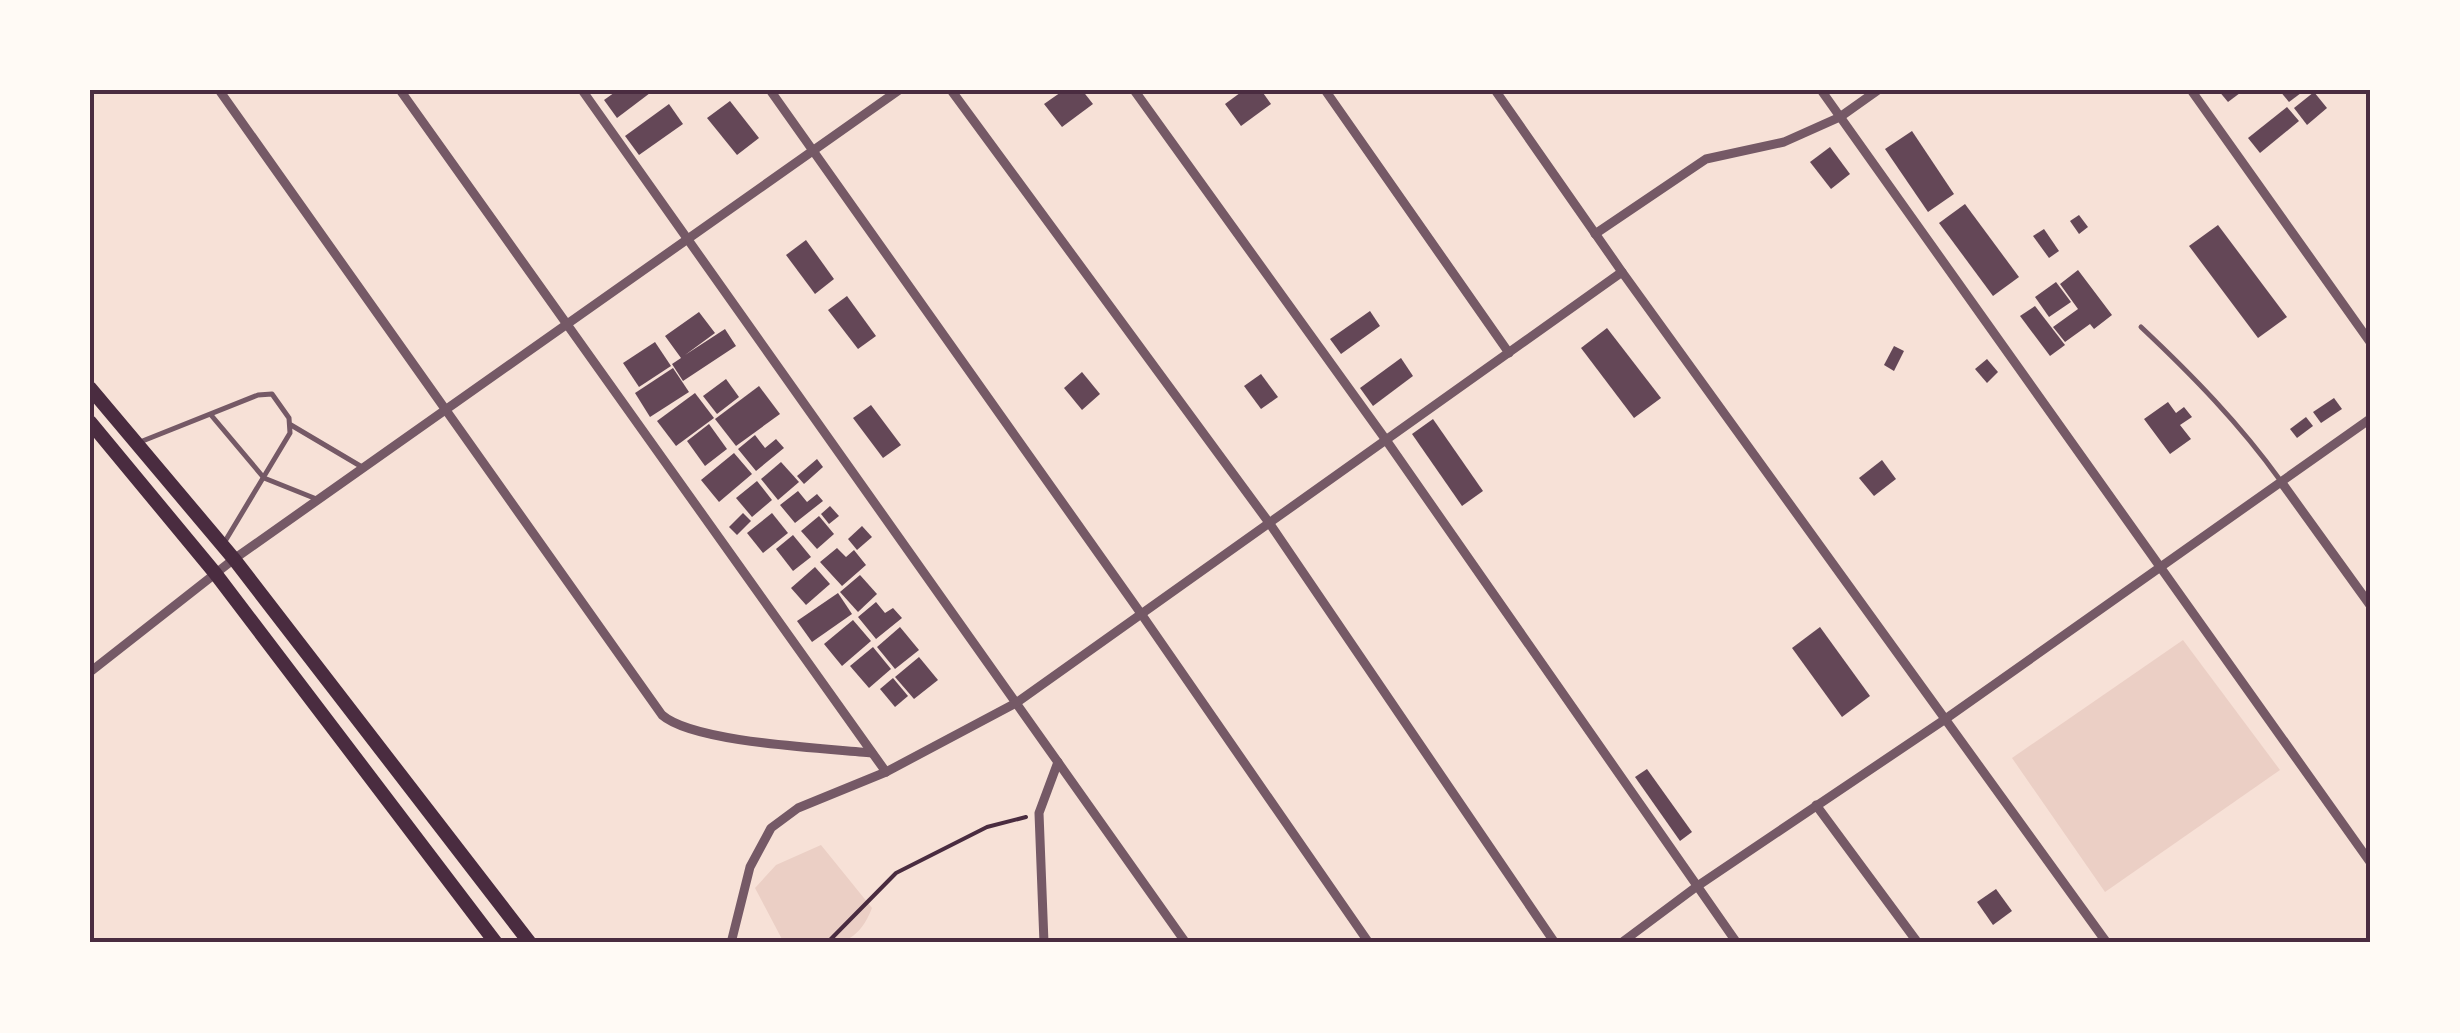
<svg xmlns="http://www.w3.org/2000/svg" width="2460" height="1033" font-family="'Exo 2',sans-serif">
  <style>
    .green { fill: #ebcfc5 }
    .building { fill: #644757 }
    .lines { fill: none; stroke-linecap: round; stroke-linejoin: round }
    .path { stroke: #4a2c40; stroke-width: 4 }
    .service { stroke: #755966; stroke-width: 5 }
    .minor { stroke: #755966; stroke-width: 9 }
    .primary { stroke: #4a2c40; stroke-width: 14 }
    .neatline { fill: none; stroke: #4a2c40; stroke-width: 4 }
  </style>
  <rect width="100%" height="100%" fill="#f7e1d7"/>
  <!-- green -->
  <g class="green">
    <path d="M 2183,640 L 2280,770 L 2105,892 L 2012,758 Z"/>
    <path d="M 821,845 L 872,908 C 854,954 826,943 784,943 L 755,888 L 776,865 Z"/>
  </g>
  <!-- building -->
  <g class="building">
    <path d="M 618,90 L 654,90 L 617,118 L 604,100 Z"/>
    <path d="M 1064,90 L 1082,90 L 1093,104 L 1062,127 L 1044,104 Z"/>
    <path d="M 1244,90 L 1261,90 L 1271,104 L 1241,126 L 1225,104 Z"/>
    <path d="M 2218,90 L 2244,90 L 2228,102 Z"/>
    <path d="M 2279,90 L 2305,90 L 2289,102 Z"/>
    <path d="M 2314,92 L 2327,108 L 2307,125 L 2294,108 Z"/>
    <path d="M 730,101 L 759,138 L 737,155 L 707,118 Z"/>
    <path d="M 669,104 L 683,124 L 639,155 L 625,136 Z"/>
    <path d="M 2287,107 L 2299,121 L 2260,153 L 2248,138 Z"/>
    <path d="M 1912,131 L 1954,194 L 1928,212 L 1885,149 Z"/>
    <path d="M 1830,147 L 1850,174 L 1831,189 L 1810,162 Z"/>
    <path d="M 1965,204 L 2019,277 L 1993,296 L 1939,223 Z"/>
    <path d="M 2079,215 L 2088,227 L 2079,234 L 2070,221 Z"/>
    <path d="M 2218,225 L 2287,317 L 2258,338 L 2189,246 Z"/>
    <path d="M 2044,229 L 2059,251 L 2049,258 L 2033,236 Z"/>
    <path d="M 806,240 L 834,279 L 815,294 L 786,255 Z"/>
    <path d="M 2078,270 L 2112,315 L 2094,329 L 2090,324 L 2065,342 L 2053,327 L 2078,309 L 2060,284 Z"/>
    <path d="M 2056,282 L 2071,302 L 2049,317 L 2035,297 Z"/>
    <path d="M 847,296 L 876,336 L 858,349 L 828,310 Z"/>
    <path d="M 2035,306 L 2065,345 L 2050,356 L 2020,316 Z"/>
    <path d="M 1370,311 L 1380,326 L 1341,354 L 1330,339 Z"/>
    <path d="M 699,312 L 715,333 L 685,355 L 725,329 L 736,346 L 683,381 L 672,364 L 681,358 L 665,336 Z"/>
    <path d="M 1607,328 L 1661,398 L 1634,418 L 1581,348 Z"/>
    <path d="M 655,342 L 671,366 L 639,387 L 623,363 Z"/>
    <path d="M 1894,346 L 1904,351 L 1894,371 L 1884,365 Z"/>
    <path d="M 1401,358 L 1413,376 L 1373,406 L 1360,388 Z"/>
    <path d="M 1987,359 L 1998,372 L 1987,383 L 1975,369 Z"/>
    <path d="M 673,368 L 689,392 L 650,417 L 635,393 Z"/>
    <path d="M 1082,372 L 1100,394 L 1082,410 L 1064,388 Z"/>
    <path d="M 1261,374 L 1278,397 L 1261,409 L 1244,386 Z"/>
    <path d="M 726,379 L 739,397 L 717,414 L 703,396 Z"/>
    <path d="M 759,386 L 780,414 L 736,446 L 715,419 Z"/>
    <path d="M 695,393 L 714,418 L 676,446 L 657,421 Z"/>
    <path d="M 2334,398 L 2342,409 L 2321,423 L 2313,412 Z"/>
    <path d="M 2168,402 L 2176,413 L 2184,407 L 2192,417 L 2180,425 L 2191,439 L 2170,454 L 2144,419 Z"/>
    <path d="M 871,405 L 901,445 L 883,458 L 853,418 Z"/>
    <path d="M 2306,417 L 2313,426 L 2297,438 L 2290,429 Z"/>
    <path d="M 1433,419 L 1483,491 L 1462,506 L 1412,434 Z"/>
    <path d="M 709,424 L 727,449 L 705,466 L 687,441 Z"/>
    <path d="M 755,435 L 765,448 L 776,439 L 784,448 L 756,471 L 738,449 Z"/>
    <path d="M 734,453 L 752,474 L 719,502 L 701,480 Z"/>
    <path d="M 817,459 L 823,467 L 804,484 L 797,476 Z"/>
    <path d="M 1882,460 L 1896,479 L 1874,496 L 1859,478 Z"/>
    <path d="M 781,462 L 799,482 L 778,500 L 761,479 Z"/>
    <path d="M 757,481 L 772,500 L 752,517 L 736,498 Z"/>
    <path d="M 798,491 L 807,502 L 817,494 L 823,501 L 795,523 L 780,505 Z"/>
    <path d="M 830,506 L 839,516 L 829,524 L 821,514 Z"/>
    <path d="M 743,513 L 751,521 L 737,535 L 729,527 Z"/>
    <path d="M 772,513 L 788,533 L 763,553 L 747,533 Z"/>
    <path d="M 819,516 L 834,534 L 817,549 L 801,531 Z"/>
    <path d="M 862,526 L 872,537 L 857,550 L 848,539 Z"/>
    <path d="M 793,535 L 811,557 L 793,571 L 776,549 Z"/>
    <path d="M 837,548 L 846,557 L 854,550 L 866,565 L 842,586 L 820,562 Z"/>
    <path d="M 815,567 L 830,584 L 806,605 L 791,588 Z"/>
    <path d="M 860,575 L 877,594 L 858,612 L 840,592 Z"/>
    <path d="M 838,593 L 852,614 L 812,642 L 797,621 Z"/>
    <path d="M 876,602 L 885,613 L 893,608 L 902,618 L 876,639 L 858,617 Z"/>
    <path d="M 853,620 L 871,641 L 842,666 L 824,644 Z"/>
    <path d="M 900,627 L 919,650 L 895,669 L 877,647 Z"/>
    <path d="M 1820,627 L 1870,696 L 1842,717 L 1792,648 Z"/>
    <path d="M 873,647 L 891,669 L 869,688 L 850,666 Z"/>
    <path d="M 919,657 L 938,680 L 914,699 L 895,677 Z"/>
    <path d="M 893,678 L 908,696 L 895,707 L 880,689 Z"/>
    <path d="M 1647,769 L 1692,832 L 1680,841 L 1635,777 Z"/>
    <path d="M 1996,889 L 2012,911 L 1993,925 L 1977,902 Z"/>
  </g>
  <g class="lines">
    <!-- path -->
    <path class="path" d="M 827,943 L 896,873 L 987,827 L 1026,817"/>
    <!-- service -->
    <g class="service">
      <path d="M 2141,327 C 2192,375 2239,423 2280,480"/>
      <path d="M 211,415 L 264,478 L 319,500"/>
      <path d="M 291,425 L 362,467"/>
      <path d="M 140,442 L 258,395 L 272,394 L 289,418 L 290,433 L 224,543"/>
    </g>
    <!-- minor -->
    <g class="minor">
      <path d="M 219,90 L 662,715 C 694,743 825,748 872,753"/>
      <path d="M 400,90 L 886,772"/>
      <path d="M 582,90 L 1186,943"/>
      <path d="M 770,90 L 1142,615 L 1369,943"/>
      <path d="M 951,90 L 1270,524 L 1555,943"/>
      <path d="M 1134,90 L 1386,440 L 1737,943"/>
      <path d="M 1325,90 L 1509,353"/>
      <path d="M 1495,90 L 1622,272 L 2107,943"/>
      <path d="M 1821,90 L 2370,862"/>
      <path d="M 2191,90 L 2370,342"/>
      <path d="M 1595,234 L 1706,159 L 1784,142 L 1840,117 L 1878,90"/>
      <path d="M 2282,483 L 2370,605"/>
      <path d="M 90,672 L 234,559 L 899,90"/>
      <path d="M 1816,805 L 1918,943"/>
      <path d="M 731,943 L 750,867 L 771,828 L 798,808 L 886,772 L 1016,703 L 1622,272"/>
      <path d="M 1044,943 L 1039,813 L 1058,762"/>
      <path d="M 1621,943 L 1696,887 L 1944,720 L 2370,419"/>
    </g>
    <!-- primary -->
    <g class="primary">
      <path d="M 90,388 L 234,559 L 530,943"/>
      <path d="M 90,422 L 215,573 L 496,943"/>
    </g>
  </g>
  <!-- border -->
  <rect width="2460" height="1033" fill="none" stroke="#fffaf5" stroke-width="185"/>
  <rect x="92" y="92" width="2276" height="848" class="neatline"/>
</svg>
